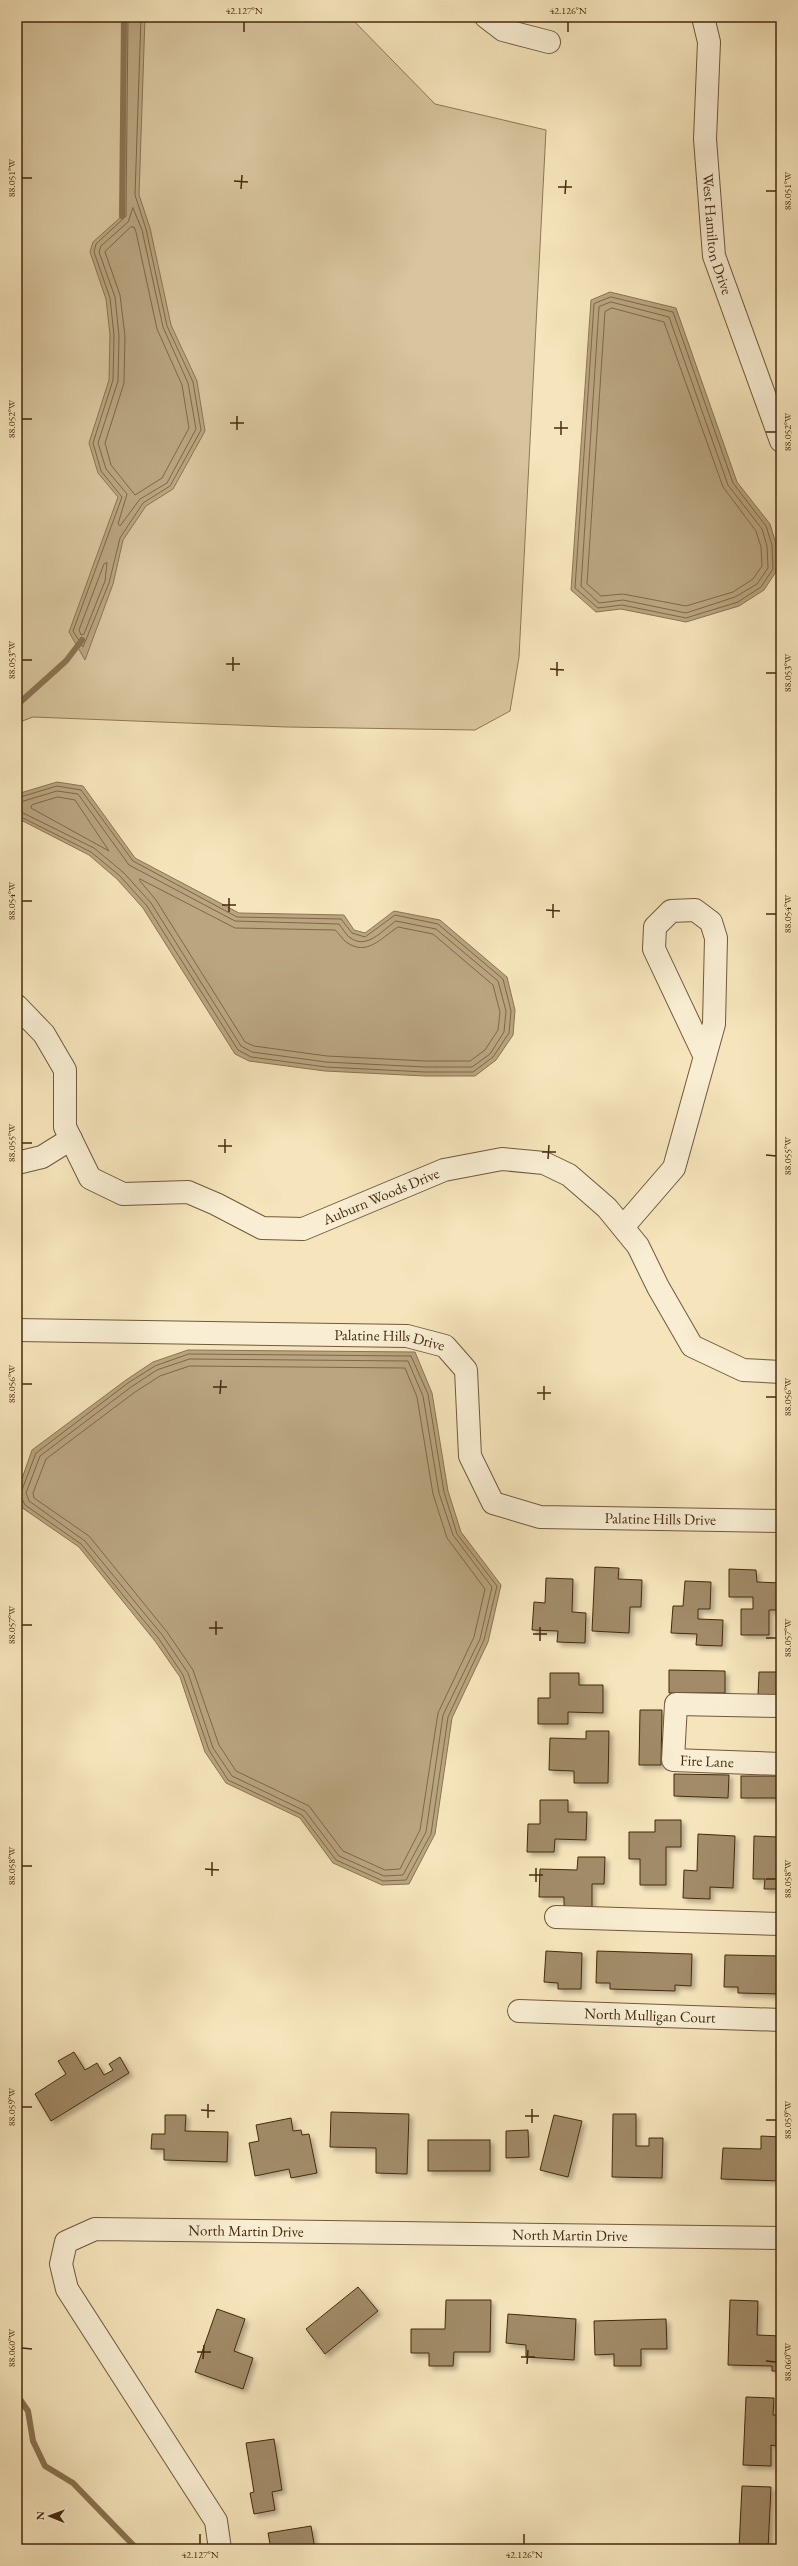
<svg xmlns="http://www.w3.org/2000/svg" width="798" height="2566" font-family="'EB Garamond',serif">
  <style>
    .green { fill: #d8c59e; stroke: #8e7856 }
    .water { fill: #b9a580; stroke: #8a7452 }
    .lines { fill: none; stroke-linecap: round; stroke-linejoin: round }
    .shore { stroke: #7e6846; stroke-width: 1 }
    .stream { stroke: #8a7452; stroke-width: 6 }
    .building { fill: #a18b68; stroke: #442a0d; filter: url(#shadow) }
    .minor-casing { stroke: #705939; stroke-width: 24 }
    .minor { stroke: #f9eed3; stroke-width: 22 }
    .ticks { fill: none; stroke: #442a0d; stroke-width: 1.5 }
    .labels { text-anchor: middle; stroke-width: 3; stroke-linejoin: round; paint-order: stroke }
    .street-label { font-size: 15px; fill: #442a0d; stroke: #f9eed3 }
    .neatline { fill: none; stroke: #442a0d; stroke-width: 1.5 }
    .ticks-label { font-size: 10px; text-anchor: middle; fill: #442a0d }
  </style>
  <defs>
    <filter id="shadow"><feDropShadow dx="3.5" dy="3.5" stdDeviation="2" flood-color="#0004"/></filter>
  </defs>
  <rect width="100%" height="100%" fill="#f6e5bc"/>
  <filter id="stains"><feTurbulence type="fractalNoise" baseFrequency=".005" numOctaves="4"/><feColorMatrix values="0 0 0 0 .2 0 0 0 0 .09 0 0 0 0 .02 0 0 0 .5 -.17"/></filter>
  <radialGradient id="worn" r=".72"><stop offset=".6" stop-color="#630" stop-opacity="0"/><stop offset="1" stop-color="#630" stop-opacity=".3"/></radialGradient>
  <!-- green -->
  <path class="green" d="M 17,17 L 350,17 L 435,104 L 546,130 L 519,657 L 510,711 L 475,730 L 287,727 L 33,717 L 17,723 Z"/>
  <!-- water -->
  <g class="water">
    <path d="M 124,17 L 145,17 L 139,195 L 150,228 L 171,325 L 197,381 L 205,431 L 173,489 L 146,506 L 123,540 L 113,584 L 85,660 L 69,632 L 118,497 L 98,473 L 89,443 L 109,380 L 110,335 L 106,299 L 90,252 L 93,242 L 122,216 Z"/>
    <path d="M 610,292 L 676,308 L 737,482 L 770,524 L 776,544 L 777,570 L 764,590 L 739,606 L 686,622 L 621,609 L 596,612 L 571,590 L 591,300 Z"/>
    <path d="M 57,782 L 83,786 L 135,858 L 239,913 L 344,915 L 354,930 L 365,933 L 394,911 L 440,920 L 507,977 L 515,1010 L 513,1035 L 496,1060 L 475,1076 L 425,1076 L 325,1071 L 249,1061 L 235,1054 L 143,908 L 117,879 L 89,855 L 17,818 L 17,794 Z"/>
    <path d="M 188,1350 L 415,1352 L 432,1393 L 448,1491 L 461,1532 L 501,1585 L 488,1642 L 452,1718 L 435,1834 L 409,1884 L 382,1885 L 333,1863 L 300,1818 L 226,1783 L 205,1752 L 180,1677 L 155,1641 L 79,1547 L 21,1507 L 17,1493 L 32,1450 L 126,1380 L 153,1362 Z"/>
  </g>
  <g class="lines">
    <!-- shore -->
    <g class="shore">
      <path d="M 128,17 L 126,216 L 96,244 L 94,252 L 110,298 L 114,335 L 113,380 L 93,443 L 101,471 L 122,497 L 73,631 L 83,647 L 109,583 L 120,538 L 143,503 L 170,486 L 201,430 L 193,382 L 167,326 L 146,229 L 135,195 L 141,17"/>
      <path d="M 133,208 L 142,230 L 163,327 L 188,383 L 196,429 L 167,483 L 140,499 L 120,526 L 118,524 L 127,494 L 106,469 L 98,443 L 118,381 L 119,336 L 115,297 L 99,252 L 101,246 L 128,222 Z"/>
      <path d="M 131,227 L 134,227 L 136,232 L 157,329 L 182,385 L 189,428 L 162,478 L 135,495 L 111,465 L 105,443 L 124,383 L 125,336 L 120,295 L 105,252 Z"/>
      <path d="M 611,297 L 673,312 L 733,483 L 766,526 L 772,545 L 773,569 L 761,587 L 738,602 L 686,618 L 622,605 L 598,608 L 575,588 L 594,304 Z"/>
      <path d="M 611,302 L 669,317 L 728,485 L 762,529 L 767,546 L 768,568 L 757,584 L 735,597 L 686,613 L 623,600 L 599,603 L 581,586 L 599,307 Z"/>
      <path d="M 612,308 L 664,322 L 723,487 L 756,531 L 761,547 L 762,566 L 753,579 L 733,592 L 686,606 L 623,594 L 601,596 L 587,584 L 605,312 Z"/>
      <path d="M 107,563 L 105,581 L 84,634 L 81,635 L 79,630 L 104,564 Z"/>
      <path d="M 58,797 L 75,800 L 109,851 L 31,808 L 32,805 Z"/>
      <path d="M 17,798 L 57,786 L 81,790 L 133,861 L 237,917 L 341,919 L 352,933 L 365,937 L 395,915 L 438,924 L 503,979 L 511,1011 L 509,1033 L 493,1057 L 473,1072 L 425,1072 L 326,1067 L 251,1057 L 238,1050 L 147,906 L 120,876 L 91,852 L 17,815"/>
      <path d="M 17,803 L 57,791 L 78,794 L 129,865 L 235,921 L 339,924 C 342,928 345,933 349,937 C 367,951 382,930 396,921 L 436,929 L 498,981 L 506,1011 L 504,1032 L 490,1054 L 472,1067 L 425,1067 L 326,1062 L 252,1052 L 241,1046 L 151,903 L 124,873 L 94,848 L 17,810"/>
      <path d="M 140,879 L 235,928 L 335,930 C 339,933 342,939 346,942 C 367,957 381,938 398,927 L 433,934 L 493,985 L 500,1012 L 498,1030 L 485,1050 L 470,1061 L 425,1061 L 327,1056 L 254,1046 L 245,1042 L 156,900 L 140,881 Z"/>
      <path d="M 189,1354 L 411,1356 L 428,1394 L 444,1492 L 457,1534 L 497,1586 L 484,1640 L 448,1717 L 431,1834 L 406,1880 L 383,1881 L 336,1860 L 302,1815 L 228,1780 L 209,1750 L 183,1675 L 159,1639 L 81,1544 L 25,1505 L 20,1495 L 36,1453 L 128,1383 L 155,1366 Z"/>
      <path d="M 190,1359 L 408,1361 L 423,1396 L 439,1493 L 453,1535 L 492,1587 L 480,1639 L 443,1715 L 426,1832 L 403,1875 L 384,1876 L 339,1856 L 305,1811 L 232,1776 L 213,1748 L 188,1673 L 163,1636 L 85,1541 L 29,1501 L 26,1493 L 40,1456 L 131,1387 L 157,1370 Z"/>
      <path d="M 190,1366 L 405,1368 L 417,1397 L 433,1494 L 447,1538 L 485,1589 L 474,1637 L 438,1713 L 420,1830 L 400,1869 L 385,1870 L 343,1851 L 309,1806 L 236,1771 L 219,1745 L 193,1670 L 167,1632 L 89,1536 L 34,1498 L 33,1493 L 46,1459 L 135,1392 L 160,1376 Z"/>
    </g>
    <!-- stream -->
    <g class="stream">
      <path d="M 122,216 L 124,17"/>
      <path d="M 17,705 L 66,661 L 82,640"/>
      <path d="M 17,2395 L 28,2411 L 33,2441 L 45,2466 L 73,2483 L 137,2549"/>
    </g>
  </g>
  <!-- building -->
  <g class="building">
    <path d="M 595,1567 L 619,1568 L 618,1579 L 642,1580 L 641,1607 L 630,1607 L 629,1633 L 592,1631 Z"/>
    <path d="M 729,1569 L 756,1570 L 757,1582 L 781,1583 L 781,1610 L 769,1610 L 769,1635 L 741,1635 L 741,1609 L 753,1609 L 753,1597 L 729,1597 Z"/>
    <path d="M 546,1578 L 573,1579 L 572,1612 L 586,1613 L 585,1643 L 557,1642 L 558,1631 L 532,1630 L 534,1602 L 545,1603 Z"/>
    <path d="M 685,1581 L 711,1582 L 710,1609 L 698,1609 L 698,1619 L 723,1620 L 722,1646 L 696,1645 L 697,1634 L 671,1633 L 673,1606 L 683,1606 Z"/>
    <path d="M 669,1670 L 725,1671 L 725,1693 L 669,1693 Z"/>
    <path d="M 759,1672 L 781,1672 L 781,1695 L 758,1695 Z"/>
    <path d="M 550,1673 L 579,1673 L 579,1685 L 603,1685 L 603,1713 L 568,1712 L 568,1724 L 538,1724 L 538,1698 L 550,1698 Z"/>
    <path d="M 640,1710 L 662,1710 L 661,1765 L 639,1765 Z"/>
    <path d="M 586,1731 L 609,1731 L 608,1783 L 574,1783 L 574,1771 L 549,1770 L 550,1738 L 586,1739 Z"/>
    <path d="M 674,1774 L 729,1775 L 728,1798 L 674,1796 Z"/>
    <rect x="741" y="1776" width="40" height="22"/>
    <path d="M 540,1800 L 568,1800 L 568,1812 L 587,1812 L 586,1840 L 555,1839 L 554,1852 L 527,1852 L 528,1824 L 540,1824 Z"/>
    <path d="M 655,1820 L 681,1820 L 681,1847 L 666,1847 L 666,1885 L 640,1885 L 640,1859 L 629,1859 L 629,1832 L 655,1832 Z"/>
    <path d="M 779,1825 L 781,1825 L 781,1889 L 764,1889 L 765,1879 L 753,1879 L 754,1836 L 778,1837 Z"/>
    <path d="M 698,1834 L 735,1836 L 733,1888 L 710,1887 L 710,1899 L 683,1898 L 684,1870 L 697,1871 Z"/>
    <path d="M 578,1857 L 605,1857 L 604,1884 L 592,1884 L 592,1909 L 564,1909 L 564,1897 L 539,1897 L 540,1869 L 577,1870 Z"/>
    <path d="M 546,1951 L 582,1953 L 581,1989 L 558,1989 L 558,1983 L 544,1982 Z"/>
    <path d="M 597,1951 L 692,1954 L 691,1986 L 675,1985 L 675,1991 L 610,1989 L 610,1983 L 596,1983 Z"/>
    <path d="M 725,1955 L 781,1956 L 781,1994 L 738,1993 L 738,1987 L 724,1987 Z"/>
    <path d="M 74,2052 L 85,2070 L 97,2063 L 104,2075 L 113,2070 L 109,2064 L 120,2057 L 129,2073 L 51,2121 L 35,2094 L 66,2074 L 58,2061 Z"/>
    <path d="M 331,2112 L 409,2114 L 407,2174 L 376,2173 L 376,2148 L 330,2147 Z"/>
    <path d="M 613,2114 L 636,2114 L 636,2146 L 649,2146 L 649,2138 L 663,2138 L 662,2178 L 612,2177 Z"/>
    <path d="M 165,2115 L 186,2115 L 185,2131 L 228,2132 L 227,2162 L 164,2160 L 164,2149 L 151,2149 L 152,2134 L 165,2134 Z"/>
    <path d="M 554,2115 L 582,2121 L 568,2177 L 540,2170 Z"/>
    <path d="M 291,2118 L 293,2131 L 301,2130 L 302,2135 L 309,2134 L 317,2173 L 291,2178 L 289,2169 L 255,2176 L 249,2143 L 259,2141 L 256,2125 Z"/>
    <path d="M 528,2130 L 529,2157 L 506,2158 L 506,2131 Z"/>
    <path d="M 761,2136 L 781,2137 L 781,2181 L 721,2179 L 723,2148 L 761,2149 Z"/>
    <rect x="428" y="2140" width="62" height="31"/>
    <path d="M 358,2287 L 378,2311 L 325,2354 L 306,2329 Z"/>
    <path d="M 446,2300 L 491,2300 L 490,2352 L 454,2352 L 453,2366 L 429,2366 L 429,2353 L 411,2353 L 411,2329 L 445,2329 Z"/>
    <path d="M 730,2300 L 758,2301 L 757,2335 L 781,2336 L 781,2371 L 772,2371 L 772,2366 L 728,2365 Z"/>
    <path d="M 217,2309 L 245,2319 L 234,2351 L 253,2358 L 243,2389 L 195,2372 Z"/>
    <path d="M 508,2314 L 576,2319 L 574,2360 L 526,2357 L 526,2345 L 506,2343 Z"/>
    <path d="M 666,2319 L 667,2349 L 641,2349 L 641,2366 L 614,2366 L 614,2354 L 595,2355 L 594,2321 Z"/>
    <path d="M 746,2397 L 774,2398 L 773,2415 L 778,2415 L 776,2446 L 771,2445 L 771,2466 L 743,2465 Z"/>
    <path d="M 274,2439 L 282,2490 L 272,2492 L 275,2510 L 254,2514 L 250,2493 L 254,2492 L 246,2443 Z"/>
    <path d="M 742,2486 L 771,2487 L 768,2549 L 739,2549 Z"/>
    <path d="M 311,2526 L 315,2549 L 271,2549 L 268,2533 Z"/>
  </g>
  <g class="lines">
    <!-- minor casing -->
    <g class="minor-casing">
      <g id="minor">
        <path d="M 486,17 L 503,30 L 549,42"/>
        <path id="s1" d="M 703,17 L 709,42 L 705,139 L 714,256 L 781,441"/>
        <path id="s2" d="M 17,1006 L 44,1034 L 65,1070 L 65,1127 L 90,1178 L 123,1194 L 188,1192 L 216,1204 L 262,1228 L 303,1229 L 444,1170 L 502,1159 L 544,1163 L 569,1175 L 591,1194 L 607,1208 L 638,1246 L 658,1287 L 692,1346 L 743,1370 L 781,1372"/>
        <path d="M 17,1163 L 42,1157 L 71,1139"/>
        <path d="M 623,1227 L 674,1168 L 714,1024 L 716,938 L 711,922 L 695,910 L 671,911 L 655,927 L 654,949 L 705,1057"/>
        <path id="s3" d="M 17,1330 L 407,1336 L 445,1346 L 466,1370 L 470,1456 L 493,1503 L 540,1517 L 781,1521"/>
        <path id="s4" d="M 781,1706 L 676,1704 L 673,1760 L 781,1764"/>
        <path d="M 556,1917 L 781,1924"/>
        <path id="s5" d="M 519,2011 L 781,2020"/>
        <path id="s6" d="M 220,2549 L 216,2521 L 67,2289 L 61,2264 L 66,2242 L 95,2229 L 781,2238"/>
      </g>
    </g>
    <!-- minor -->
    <use href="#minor" class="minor"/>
  </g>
  <!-- ticks -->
  <path class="ticks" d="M 244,32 L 244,22M 568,32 L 568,22M 22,178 L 32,178M 234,181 L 248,182M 558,187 L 572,187M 241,189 L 242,175M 766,191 L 776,191M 565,194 L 566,180M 22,419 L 32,419M 230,423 L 244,423M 554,428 L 568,428M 237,430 L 237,416M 766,432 L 776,432M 561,435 L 561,421M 22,660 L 32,660M 226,664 L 240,664M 550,669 L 564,670M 233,671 L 233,657M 766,673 L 776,673M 557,676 L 557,662M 22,901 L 32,901M 222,905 L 236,905M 546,910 L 560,911M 229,912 L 229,898M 766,914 L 776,914M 553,918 L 553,904M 22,1143 L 32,1143M 218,1146 L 232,1146M 542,1152 L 556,1152M 225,1153 L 225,1139M 766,1155 L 776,1156M 548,1159 L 549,1145M 22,1384 L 32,1384M 213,1387 L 227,1387M 537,1393 L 551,1393M 220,1394 L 221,1380M 766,1397 L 776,1397M 544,1400 L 544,1386M 22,1625 L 32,1625M 209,1628 L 223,1628M 533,1634 L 547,1634M 216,1635 L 216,1621M 766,1638 L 776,1638M 540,1641 L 540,1627M 22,1866 L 32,1866M 205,1869 L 219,1870M 529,1875 L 543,1875M 212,1876 L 212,1862M 766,1879 L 776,1879M 536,1882 L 536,1868M 22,2107 L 32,2107M 201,2110 L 215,2111M 525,2116 L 539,2116M 208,2118 L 208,2104M 766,2120 L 776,2120M 532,2123 L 532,2109M 22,2348 L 32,2349M 197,2352 L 211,2352M 521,2357 L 535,2357M 203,2359 L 204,2345M 766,2361 L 776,2362M 527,2364 L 528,2350M 200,2544 L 200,2534M 524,2544 L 524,2534"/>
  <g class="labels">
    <!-- street labels -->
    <g class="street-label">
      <text dy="5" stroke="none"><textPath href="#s1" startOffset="219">West Hamilton Drive</textPath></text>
      <text dy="5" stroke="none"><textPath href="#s2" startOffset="504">Auburn Woods Drive</textPath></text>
      <text dy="5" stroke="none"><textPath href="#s3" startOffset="373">Palatine Hills Drive</textPath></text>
      <text dy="5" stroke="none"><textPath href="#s3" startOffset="769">Palatine Hills Drive</textPath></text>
      <text dy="5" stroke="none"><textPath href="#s4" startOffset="195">Fire Lane</textPath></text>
      <text dy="5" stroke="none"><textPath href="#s5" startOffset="131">North Mulligan Court</textPath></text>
      <text dy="5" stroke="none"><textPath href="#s6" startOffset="535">North Martin Drive</textPath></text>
      <text dy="5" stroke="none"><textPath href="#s6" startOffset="859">North Martin Drive</textPath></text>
    </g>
  </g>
  <!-- margin -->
  <rect width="798" height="2566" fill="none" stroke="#f6e5bc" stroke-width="44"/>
  <!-- north arrow -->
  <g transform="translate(50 2516) rotate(271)" stroke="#f9eed3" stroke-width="3" paint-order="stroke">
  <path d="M0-3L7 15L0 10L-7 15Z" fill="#442a0d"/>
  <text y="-6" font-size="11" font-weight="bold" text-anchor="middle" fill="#442a0d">N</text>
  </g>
  <rect x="22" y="22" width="754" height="2522" class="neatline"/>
  <g class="ticks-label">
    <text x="244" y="14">42.127°N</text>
    <text x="568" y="14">42.126°N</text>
    <text transform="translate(11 178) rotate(-90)" y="4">88.051°W</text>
    <text transform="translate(787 191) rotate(-90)" y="4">88.051°W</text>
    <text transform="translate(11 419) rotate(-90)" y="4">88.052°W</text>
    <text transform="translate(787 432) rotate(-90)" y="4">88.052°W</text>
    <text transform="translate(11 660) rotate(-90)" y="4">88.053°W</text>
    <text transform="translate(787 673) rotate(-90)" y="4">88.053°W</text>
    <text transform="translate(11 901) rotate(-90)" y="4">88.054°W</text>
    <text transform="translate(787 914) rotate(-90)" y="4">88.054°W</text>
    <text transform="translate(11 1143) rotate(-90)" y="4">88.055°W</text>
    <text transform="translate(787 1156) rotate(-90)" y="4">88.055°W</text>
    <text transform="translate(11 1384) rotate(-90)" y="4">88.056°W</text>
    <text transform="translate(787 1397) rotate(-90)" y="4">88.056°W</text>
    <text transform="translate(11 1625) rotate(-90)" y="4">88.057°W</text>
    <text transform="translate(787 1638) rotate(-90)" y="4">88.057°W</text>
    <text transform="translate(11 1866) rotate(-90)" y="4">88.058°W</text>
    <text transform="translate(787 1879) rotate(-90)" y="4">88.058°W</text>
    <text transform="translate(11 2107) rotate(-90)" y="4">88.059°W</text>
    <text transform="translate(787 2120) rotate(-90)" y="4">88.059°W</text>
    <text transform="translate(11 2348) rotate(-90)" y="4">88.060°W</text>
    <text transform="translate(787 2362) rotate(-90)" y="4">88.060°W</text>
    <text x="200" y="2558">42.127°N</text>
    <text x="524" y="2558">42.126°N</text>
  </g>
  <rect width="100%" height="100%" filter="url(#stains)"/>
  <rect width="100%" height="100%" fill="url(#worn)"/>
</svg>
